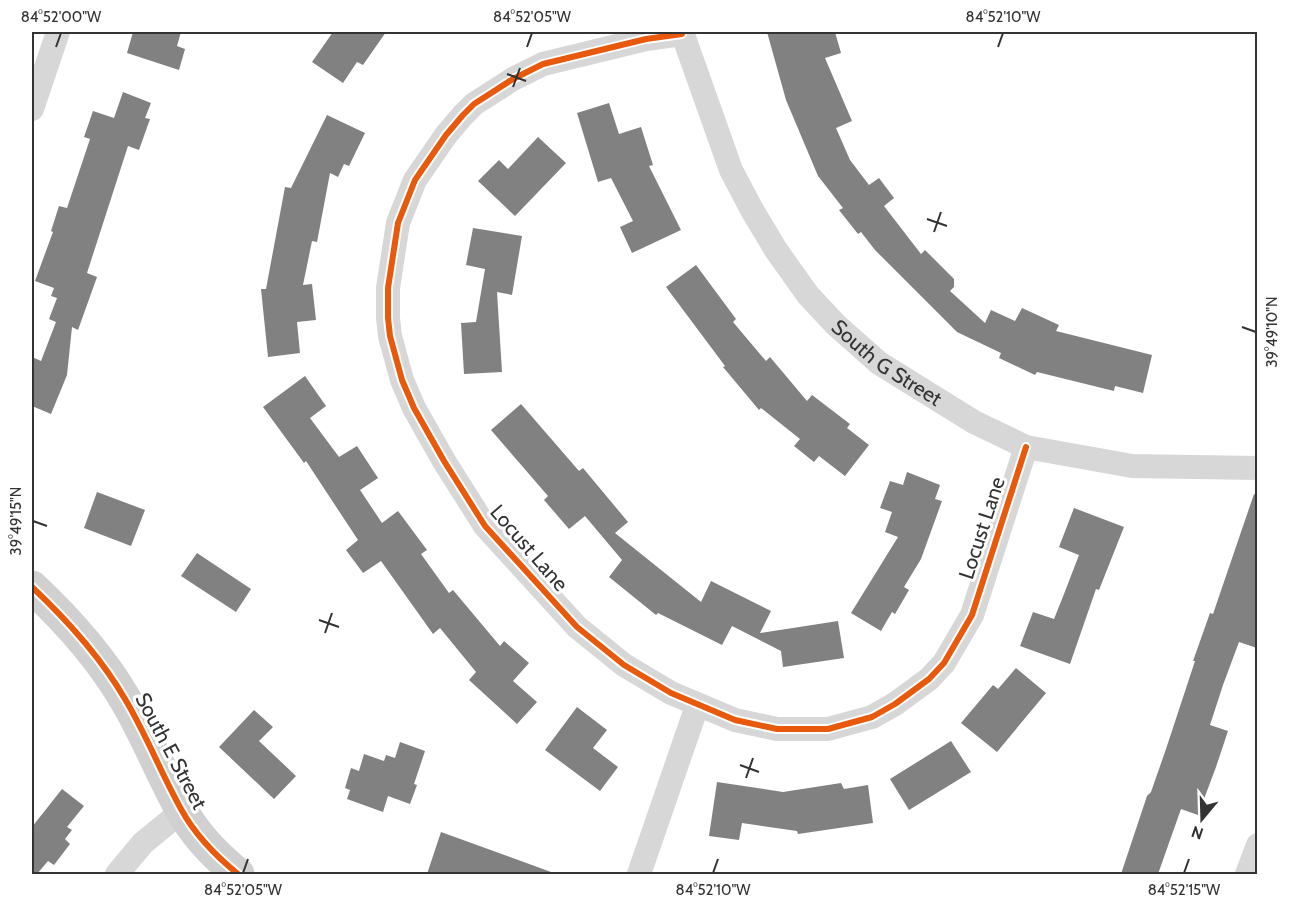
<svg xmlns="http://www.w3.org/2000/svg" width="1289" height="906" font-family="Cabin,sans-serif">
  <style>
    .building { fill: #818181 }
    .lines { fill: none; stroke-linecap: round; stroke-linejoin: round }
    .street { stroke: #d7d7d7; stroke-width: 24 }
    .secondary { stroke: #d0d0d0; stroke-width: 33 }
    .cycleway-casing { stroke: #fff; stroke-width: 10 }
    .cycleway { stroke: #e8590c; stroke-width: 6 }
    .ticks { fill: none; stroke: #333; stroke-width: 2 }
    .labels { text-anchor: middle; stroke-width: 6; stroke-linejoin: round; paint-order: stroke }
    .street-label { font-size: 21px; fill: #333; stroke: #fff }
    .neatline { fill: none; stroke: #333; stroke-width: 2 }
    .ticks-label { font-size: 15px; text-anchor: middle; fill: #333 }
  </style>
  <rect width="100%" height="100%" fill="#fff"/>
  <!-- building -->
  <g class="building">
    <path d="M 133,32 L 181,32 L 177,46 L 185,49 L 179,70 L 127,53 Z"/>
    <path d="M 333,32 L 386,32 L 363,65 L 357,62 L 343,83 L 312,62 Z"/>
    <path d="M 767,32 L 835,32 L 841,53 L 825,58 L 852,121 L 836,128 L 850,160 L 869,185 L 879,178 L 894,198 L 884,206 L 921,254 L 925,250 L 954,279 L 954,287 L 950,291 L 985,323 L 991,310 L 1015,321 L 1022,308 L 1059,325 L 1056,331 L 1152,355 L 1143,393 L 1115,386 L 1114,391 L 1037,372 L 1035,375 L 999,358 L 1001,353 L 957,332 L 875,250 L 861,232 L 858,234 L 839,210 L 843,208 L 818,176 L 786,100 Z"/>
    <path d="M 123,92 L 151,103 L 145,118 L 150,119 L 139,150 L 128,146 L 87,273 L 97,277 L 78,330 L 72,327 L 67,375 L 51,414 L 32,406 L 32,357 L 41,361 L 56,322 L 49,319 L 57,298 L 51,296 L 54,288 L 35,281 L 53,232 L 51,231 L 59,206 L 67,208 L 90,139 L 84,137 L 93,111 L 114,118 Z"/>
    <path d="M 609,103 L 619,134 L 641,127 L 653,165 L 649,166 L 681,230 L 632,253 L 620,227 L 633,221 L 611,178 L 598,182 L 577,113 Z"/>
    <path d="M 327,115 L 365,133 L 349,166 L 344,164 L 338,177 L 330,173 L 317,242 L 312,241 L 303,285 L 312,284 L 316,320 L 297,322 L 300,353 L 268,357 L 261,289 L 266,289 L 285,187 L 291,188 Z"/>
    <path d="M 538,137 L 566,163 L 515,216 L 478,181 L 499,160 L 508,169 Z"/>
    <path d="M 473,228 L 522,236 L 512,295 L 497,292 L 502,372 L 464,374 L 461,323 L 476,322 L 485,269 L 466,265 Z"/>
    <path d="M 696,265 L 736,319 L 733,322 L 766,361 L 770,357 L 807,401 L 812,395 L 850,424 L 847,428 L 869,445 L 845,476 L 819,456 L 814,462 L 794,446 L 800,439 L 761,408 L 759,410 L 723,367 L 725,366 L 666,287 Z"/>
    <path d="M 305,376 L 326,406 L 310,418 L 339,457 L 357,446 L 378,478 L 360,490 L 382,523 L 398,511 L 427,550 L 421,554 L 449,593 L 453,590 L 500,646 L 504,641 L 529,663 L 513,681 L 537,702 L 517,724 L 469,680 L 476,672 L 440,628 L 433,634 L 381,561 L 363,573 L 346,550 L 358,540 L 306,461 L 304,463 L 263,407 Z"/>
    <path d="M 521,404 L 579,471 L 583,468 L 628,522 L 615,533 L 701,602 L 711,581 L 771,611 L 760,633 L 838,621 L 844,658 L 783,667 L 781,651 L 732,626 L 722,645 L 658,613 L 656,615 L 609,577 L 622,560 L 585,516 L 569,529 L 544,500 L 548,496 L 491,430 Z"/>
    <path d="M 907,472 L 940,485 L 935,499 L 942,501 L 921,559 L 904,587 L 909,590 L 895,614 L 892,612 L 881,631 L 851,613 L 898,537 L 885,532 L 892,512 L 880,508 L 890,481 L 903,485 Z"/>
    <path d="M 97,492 L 145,510 L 131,546 L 84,528 Z"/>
    <path d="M 1254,494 L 1257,495 L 1257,648 L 1239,642 L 1223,685 L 1210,725 L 1228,731 L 1216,767 L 1198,815 L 1181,809 L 1158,874 L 1121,874 L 1147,796 L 1151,792 L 1166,749 L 1195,661 L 1193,661 L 1210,613 L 1213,614 Z"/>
    <path d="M 1074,508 L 1124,527 L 1099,590 L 1096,589 L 1070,664 L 1020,646 L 1033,612 L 1054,619 L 1064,594 L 1079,555 L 1059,547 Z"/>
    <path d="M 197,553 L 251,589 L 236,612 L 181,576 Z"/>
    <path d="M 1016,668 L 1046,693 L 997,752 L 961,723 L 993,685 L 998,689 Z"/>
    <path d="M 577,707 L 607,730 L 593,748 L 618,767 L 600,791 L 545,750 Z"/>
    <path d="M 254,710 L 273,727 L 259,741 L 296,776 L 274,799 L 219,747 Z"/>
    <path d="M 951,741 L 971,772 L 909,810 L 890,779 Z"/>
    <path d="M 400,742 L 425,751 L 414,784 L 417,785 L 410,804 L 388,796 L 383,812 L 347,799 L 350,790 L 345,788 L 351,768 L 359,771 L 364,754 L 384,761 L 386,755 L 395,758 Z"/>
    <path d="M 717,782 L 783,792 L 841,783 L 844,789 L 868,785 L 873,823 L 798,834 L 797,831 L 742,823 L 739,840 L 709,836 Z"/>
    <path d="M 62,789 L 84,806 L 67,827 L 72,830 L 65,839 L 70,844 L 54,865 L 48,861 L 37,874 L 32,874 L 32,827 Z"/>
    <path d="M 441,832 L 551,872 L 550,874 L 427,874 Z"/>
  </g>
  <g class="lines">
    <!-- street -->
    <g class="street">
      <path id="s1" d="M 682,32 L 731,170 L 752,210 L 776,250 L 808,295 L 836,325 L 879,363 L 974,422 L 1026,447 L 1132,466 L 1258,468"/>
      <path d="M 682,34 L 646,39 L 543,64 L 513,79 L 474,104 L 463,115 L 446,135 L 415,180 L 398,223 L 388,288 L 388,318 L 390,336 L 402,380 L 414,408 L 444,461 L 485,526 L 577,627 L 624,665 L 671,693 L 735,720 L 777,729 L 828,729 L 872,717 L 895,704 L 929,679 L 944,663 L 972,615 L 1026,447"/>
      <path d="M 32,109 L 58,32"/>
      <path d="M 117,874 L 143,843 L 182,811"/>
      <path d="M 639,874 L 697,706"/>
      <path d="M 1247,874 L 1258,845"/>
    </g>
    <!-- secondary -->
    <path class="secondary" d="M 32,587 C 67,620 100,656 125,699 C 146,734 161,773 181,809 C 194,833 217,857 238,874"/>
    <!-- cycleway casing -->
    <g class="cycleway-casing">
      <g id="cycleway">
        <path d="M 682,34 L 646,39 L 543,64 L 513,79 L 474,104 L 463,115 L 446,135 L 415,180 L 398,223 L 388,288 L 388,318 L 390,336 L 402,380 L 414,408 L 444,461 L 485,526 L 577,627 L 624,665 L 671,693 L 735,720 L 777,729 L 828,729 L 872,717 L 895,704 L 929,679 L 944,663 L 972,615 L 1026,447"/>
        <path d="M 32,587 C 67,620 100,656 125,699 C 146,734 161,773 181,809 C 194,833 217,857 238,874"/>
      </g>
    </g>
    <!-- cycleway -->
    <use href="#cycleway" class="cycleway"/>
  </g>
  <!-- ticks -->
  <path class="ticks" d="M 56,47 L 61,33M 527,47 L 532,33M 998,47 L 1003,33M 507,74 L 526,81M 513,87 L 520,68M 927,219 L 947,226M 934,232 L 941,212M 1242,327 L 1256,332M 33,521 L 47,526M 319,620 L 339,627M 325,633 L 332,613M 740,765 L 759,772M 746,778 L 753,758M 243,873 L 248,859M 713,873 L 718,859M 1184,873 L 1189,859"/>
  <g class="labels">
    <!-- street labels -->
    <g class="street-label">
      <text dy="7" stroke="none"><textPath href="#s1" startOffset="398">South G Street</textPath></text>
      <text transform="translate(982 528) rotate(-72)" y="7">Locust Lane</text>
      <text transform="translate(529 548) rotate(49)" y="7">Locust Lane</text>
      <text transform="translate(171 751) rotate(62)" y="7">South E Street</text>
    </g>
  </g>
  <!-- border -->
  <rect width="1289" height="906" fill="none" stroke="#ffffff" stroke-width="66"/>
  <!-- north arrow -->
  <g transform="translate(1202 819) rotate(199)" stroke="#ffffff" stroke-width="4.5" paint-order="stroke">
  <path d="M0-4.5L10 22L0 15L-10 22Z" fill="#333333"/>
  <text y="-9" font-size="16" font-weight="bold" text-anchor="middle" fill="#333333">N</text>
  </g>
  <rect x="33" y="33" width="1223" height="840" class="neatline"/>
  <g class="ticks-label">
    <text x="61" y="22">84°52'00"W</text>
    <text x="532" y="22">84°52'05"W</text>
    <text x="1003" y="22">84°52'10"W</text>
    <text transform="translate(1272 332) rotate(-90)" y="5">39°49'10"N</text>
    <text transform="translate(16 521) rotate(-90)" y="5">39°49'15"N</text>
    <text x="243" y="895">84°52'05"W</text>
    <text x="713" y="895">84°52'10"W</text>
    <text x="1184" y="895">84°52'15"W</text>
  </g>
</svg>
